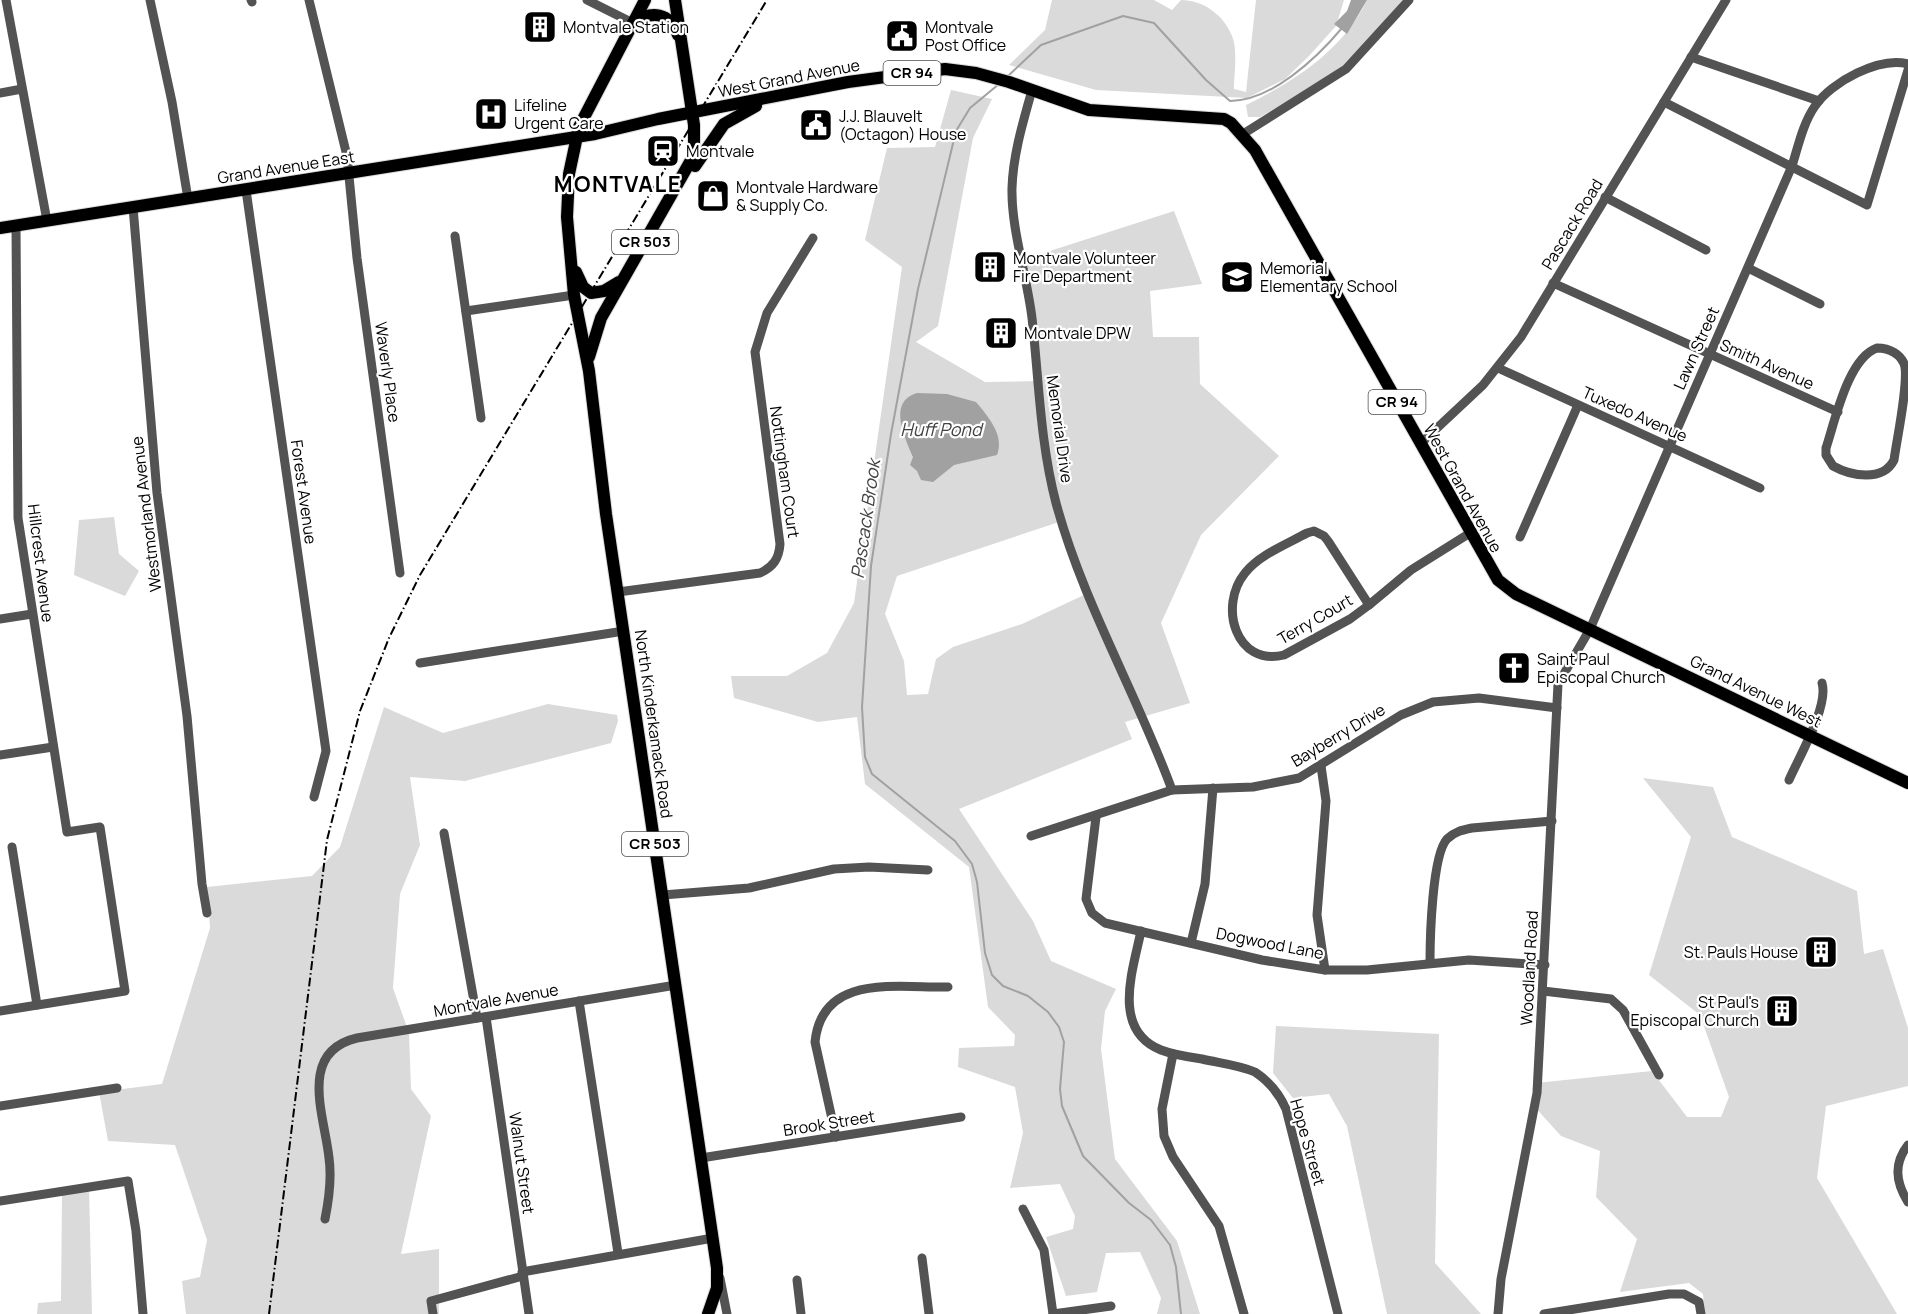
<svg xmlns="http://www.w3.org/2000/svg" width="1908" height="1314" font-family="Manrope,sans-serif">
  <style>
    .green { fill: #dadada; fill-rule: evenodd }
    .water { fill: #a1a1a1 }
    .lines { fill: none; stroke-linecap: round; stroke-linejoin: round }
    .stream { stroke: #a1a1a1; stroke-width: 2 }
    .major-casing { stroke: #dbdbdb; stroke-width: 14 }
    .minor { stroke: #535353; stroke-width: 9 }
    .major { stroke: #000; stroke-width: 12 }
    .rail { stroke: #000; stroke-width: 2; stroke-dasharray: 9 3 1.5 3; stroke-linecap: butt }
    .labels { text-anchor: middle; stroke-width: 4.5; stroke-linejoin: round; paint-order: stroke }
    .shield { fill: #fff; stroke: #4c4c4c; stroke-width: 1.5 }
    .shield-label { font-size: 15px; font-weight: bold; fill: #000 }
    .poi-label { font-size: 16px; fill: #000; stroke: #fff; text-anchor: start }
    .street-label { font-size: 16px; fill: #000; stroke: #fff }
    .water-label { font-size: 18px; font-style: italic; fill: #424242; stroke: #fff }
    .district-label { font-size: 22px; font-weight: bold; letter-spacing: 1.5px; fill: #000; stroke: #fff }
  </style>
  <rect width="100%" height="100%" fill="#fff"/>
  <!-- green -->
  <g class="green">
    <path d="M 1052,0 L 1154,0 L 1172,10 L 1181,0 C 1203,0 1224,15 1232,36 C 1238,50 1234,74 1234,89 L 1246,92 L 1256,0 L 1344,0 L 1336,26 L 1309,56 L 1285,79 L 1247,98 L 1096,90 L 1009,65 L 1045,30 Z"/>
    <path d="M 1367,0 L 1403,0 L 1350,61 L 1321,84 L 1260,117 L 1248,117 L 1246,105 C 1295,81 1343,50 1367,0 Z"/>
    <path d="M 951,90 L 992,99 L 973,138 L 938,326 L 916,342 L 985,382 L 1039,381 L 1022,260 L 1174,211 L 1202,284 L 1150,291 L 1153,337 L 1199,337 L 1200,384 L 1279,456 L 1201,535 L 1161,623 L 1190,703 L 1125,722 L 1132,739 L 959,809 L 1033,921 L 1051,961 L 1116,989 L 1105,1011 L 1101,1049 L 1115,1159 L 1177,1241 L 1200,1314 L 1157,1314 L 1161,1298 L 1140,1252 L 1106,1253 L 1097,1292 L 1066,1296 L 1046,1237 L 1073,1229 L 1075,1216 L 1060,1184 L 1010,1188 L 1023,1133 L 1015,1087 L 958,1067 L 959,1048 L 1014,1046 L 1015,1035 L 988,1007 L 969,867 L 865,784 L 857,717 L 818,722 L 734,698 L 731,676 L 787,676 L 827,653 L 854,603 L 902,267 L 865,240 L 887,148 L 935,147 ZM 1062,521 L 1084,595 L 1022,624 L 953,647 L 936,659 L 928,694 L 907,695 L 904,661 L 885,614 L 897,576 Z"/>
    <path d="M 114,517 L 119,554 L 139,571 L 125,596 L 74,575 L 79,520 Z"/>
    <path d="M 548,704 L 617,715 L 618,721 L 611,743 L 465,781 L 410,777 L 420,845 L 400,894 L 393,988 L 409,1033 L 411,1089 L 431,1116 L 401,1254 L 439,1249 L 439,1314 L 186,1314 L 182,1281 L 200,1277 L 207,1240 L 175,1145 L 108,1141 L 99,1092 L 162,1084 L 210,928 L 207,887 L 312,876 L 340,847 L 384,707 L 443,733 Z"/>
    <path d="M 1643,778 L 1713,787 L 1732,837 L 1857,891 L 1864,954 L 1883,949 L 1908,1028 L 1908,1086 L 1826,1106 L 1817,1178 L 1897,1314 L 1705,1314 L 1703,1294 L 1689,1283 L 1620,1292 L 1637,1239 L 1596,1197 L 1600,1151 L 1561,1136 L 1533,1105 L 1536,1083 L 1652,1071 L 1687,1117 L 1721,1117 L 1729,1097 L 1700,1015 L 1649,975 L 1691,837 Z"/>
    <path d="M 1276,1026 L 1439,1034 L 1435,1263 L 1481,1314 L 1387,1314 L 1347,1126 L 1329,1094 L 1293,1098 L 1273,1073 Z"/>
    <path d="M 89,1187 L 92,1314 L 37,1314 L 38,1303 L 61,1301 L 62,1193 Z"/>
  </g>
  <!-- water -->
  <g class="water">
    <path d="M 1351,0 L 1367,0 L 1347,34 L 1334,24 L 1347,11 Z"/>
    <path d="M 917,393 L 947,394 L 976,402 C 988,416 1005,436 997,455 L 954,465 L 933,482 L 921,480 L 917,471 L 910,465 L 913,457 C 905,437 887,402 917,393 Z"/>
  </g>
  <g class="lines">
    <!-- stream -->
    <g class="stream">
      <path d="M 1008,76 L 1041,45 L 1123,16 L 1154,23 L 1206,80 L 1230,101 C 1271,101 1316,59 1342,28"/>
      <path d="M 999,84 L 970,108 L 956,131 L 918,289 L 891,434 L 871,566 L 862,707 L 865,757 L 872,774 L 955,841 L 972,864 L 977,882 L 985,953 L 992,975 L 1003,986 L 1028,996 L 1048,1012 L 1059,1027 L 1064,1042 L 1060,1089 L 1062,1106 L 1083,1156 L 1129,1203 L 1151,1220 L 1170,1245 L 1176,1267 L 1181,1314"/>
    </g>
    <!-- major casing -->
    <g class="major-casing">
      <g id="major">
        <path d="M 645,0 L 579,127 L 569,174 L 567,217 L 574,295 L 589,371 L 606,514 L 717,1268 L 717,1288 L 708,1314"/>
        <path d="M 633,23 C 651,10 670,12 678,35"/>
        <path d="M 695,166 L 724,124 L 756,106"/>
        <path d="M 0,228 L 595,134 L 658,119 L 848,82 L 945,69 L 976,73 L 1009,82 L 1089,110 L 1224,119 L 1231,123 L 1255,150 L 1498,580 L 1516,594 L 1908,783"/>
        <path d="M 576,272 L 583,287 L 591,293 L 604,291 L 619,282"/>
        <path d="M 589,357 L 601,318 L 694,155 L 694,125 L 675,0"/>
      </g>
    </g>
    <!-- minor -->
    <g class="minor">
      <path d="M 6,0 L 47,221"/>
      <path d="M 150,0 L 172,102 L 188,199"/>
      <path d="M 251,0 L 252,2"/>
      <path d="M 309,0 L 347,156 L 357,258 L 400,573"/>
      <path d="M 587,0 L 633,23"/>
      <path d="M 1691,57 L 1819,101"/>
      <path d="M 1032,90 C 1023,122 1013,155 1012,188 C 1011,229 1027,276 1032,318 C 1039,381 1040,442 1056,503 C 1083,603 1137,694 1172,790"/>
      <path d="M 0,93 L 22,89"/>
      <path d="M 1664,102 L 1867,205 L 1908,70"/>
      <path d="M 1243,134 L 1346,69 L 1409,0"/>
      <path d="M 246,190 L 326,751 L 314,797"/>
      <path d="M 1605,197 L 1706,250"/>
      <path d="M 133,207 L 157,493 L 187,716 L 202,884 L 207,913"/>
      <path d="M 455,236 L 481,418"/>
      <path d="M 1748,268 L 1820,304"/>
      <path d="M 1553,283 L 1838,412"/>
      <path d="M 466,311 L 574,295"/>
      <path d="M 1877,348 C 1889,348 1902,354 1905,367 C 1908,387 1897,438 1894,460 C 1883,482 1851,476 1833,466 L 1826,455 L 1826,448 C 1835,421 1848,358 1877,348 Z"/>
      <path d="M 1498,368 L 1760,488"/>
      <path d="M 1420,444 L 1483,385 L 1521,337 L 1726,0"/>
      <path d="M 1314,531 L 1324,536 L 1328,541 L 1369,605 L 1350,619 L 1284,655 C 1236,667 1218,606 1245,573 C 1259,555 1287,544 1307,533 Z"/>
      <path d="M 1520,537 L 1578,405"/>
      <path d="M 618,592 L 760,573 C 773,567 779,559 780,544 L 755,352 L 767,313 L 813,238"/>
      <path d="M 1369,605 L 1411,570 L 1470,533"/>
      <path d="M 0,619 L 32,614"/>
      <path d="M 420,663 L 624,631"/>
      <path d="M 0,755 L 53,747"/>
      <path d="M 1321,766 L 1326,801 L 1317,915 L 1325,970"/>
      <path d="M 1789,780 C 1799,757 1829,706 1822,683"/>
      <path d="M 1096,817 L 1086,899 L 1092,913 L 1105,923 L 1262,960 L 1325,970 L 1367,970 L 1469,960 L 1545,965"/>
      <path d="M 444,833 L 477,1018"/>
      <path d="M 1031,836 L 1172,790 L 1253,787 L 1299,778 L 1401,715 L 1433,702 L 1479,698 L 1557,708"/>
      <path d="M 12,847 L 37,1005"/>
      <path d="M 663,895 L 749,888 L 834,869 L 869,867 L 928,870"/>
      <path d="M 1141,931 C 1133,970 1111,1030 1161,1050 C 1174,1055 1188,1057 1202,1059 C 1219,1063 1239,1065 1255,1072 C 1270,1082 1279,1093 1286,1109 L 1338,1314"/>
      <path d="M 1191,943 L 1205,884 L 1213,788"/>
      <path d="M 1430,963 C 1430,939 1432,855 1447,839 C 1454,832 1462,830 1472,828 L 1552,821"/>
      <path d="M 1543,991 L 1611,999 L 1623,1010 L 1659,1075"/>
      <path d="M 579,1001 L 618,1253"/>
      <path d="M 0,1011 L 125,991 L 100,827 L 67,832 L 18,518 L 16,225"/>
      <path d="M 486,1017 L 529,1314"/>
      <path d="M 1173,1054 L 1162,1109 L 1164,1136 L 1173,1157 L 1219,1226 L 1244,1314"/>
      <path d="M 0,1106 L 117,1088"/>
      <path d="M 836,1137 L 815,1042 C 822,973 897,988 948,987"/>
      <path d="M 1908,1145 C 1893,1164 1896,1183 1908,1202"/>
      <path d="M 701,1158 L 961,1117"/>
      <path d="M 0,1201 L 128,1181 L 136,1231 L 143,1314"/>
      <path d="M 1023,1209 L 1044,1250 L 1053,1314"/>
      <path d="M 325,1219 C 329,1199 332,1179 329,1158 C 325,1117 297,1052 357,1038 L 676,985"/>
      <path d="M 922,1258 L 929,1314"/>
      <path d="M 522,1272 L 713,1238"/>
      <path d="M 720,1278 L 727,1314"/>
      <path d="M 797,1280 L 801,1314"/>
      <path d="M 433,1314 L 431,1301 L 523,1276"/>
      <path d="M 1053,1314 L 1111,1306"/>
      <path d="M 1498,1314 L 1501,1279 L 1537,1093 L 1558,684 L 1590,629 L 1792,166 C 1798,147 1803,123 1815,106 C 1831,82 1880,56 1908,64"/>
      <path d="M 1544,1314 L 1669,1294 L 1684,1294 L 1699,1302 L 1701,1314"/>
    </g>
    <!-- major -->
    <use href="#major" class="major"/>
    <!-- rail -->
    <path class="rail" d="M 269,1314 L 327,840 L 360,711 L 389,638 L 420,575 L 767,0"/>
  </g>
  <!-- icons -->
  <defs>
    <g id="building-square" transform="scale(1.725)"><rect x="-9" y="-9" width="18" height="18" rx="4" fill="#000" stroke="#fff"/><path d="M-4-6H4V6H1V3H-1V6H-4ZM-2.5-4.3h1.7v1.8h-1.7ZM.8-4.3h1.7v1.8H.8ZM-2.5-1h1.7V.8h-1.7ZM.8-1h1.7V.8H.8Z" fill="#fff"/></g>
    <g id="civic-square" transform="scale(1.725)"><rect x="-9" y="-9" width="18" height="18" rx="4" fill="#000" stroke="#fff"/><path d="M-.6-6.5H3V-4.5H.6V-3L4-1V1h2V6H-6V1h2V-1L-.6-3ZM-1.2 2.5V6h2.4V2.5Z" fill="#fff"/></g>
    <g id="hospital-square" transform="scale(1.725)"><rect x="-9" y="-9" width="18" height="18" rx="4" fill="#000" stroke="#fff"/><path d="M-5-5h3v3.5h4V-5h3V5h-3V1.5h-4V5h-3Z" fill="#fff"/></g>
    <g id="station-square" transform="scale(1.725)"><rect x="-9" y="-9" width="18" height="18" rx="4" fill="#000" stroke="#fff"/><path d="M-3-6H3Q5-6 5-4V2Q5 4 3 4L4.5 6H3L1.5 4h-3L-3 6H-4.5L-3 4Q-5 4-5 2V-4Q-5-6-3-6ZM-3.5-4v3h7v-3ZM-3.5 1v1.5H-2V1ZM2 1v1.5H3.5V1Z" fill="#fff"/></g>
    <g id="shop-square" transform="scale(1.725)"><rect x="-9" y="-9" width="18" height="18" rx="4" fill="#000" stroke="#fff"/><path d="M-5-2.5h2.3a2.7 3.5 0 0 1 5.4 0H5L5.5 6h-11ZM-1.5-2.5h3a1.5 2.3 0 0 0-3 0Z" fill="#fff"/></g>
    <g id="school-square" transform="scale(1.725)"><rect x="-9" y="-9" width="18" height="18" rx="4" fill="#000" stroke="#fff"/><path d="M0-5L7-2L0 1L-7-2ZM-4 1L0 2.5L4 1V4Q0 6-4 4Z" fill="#fff"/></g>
    <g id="church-square" transform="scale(1.725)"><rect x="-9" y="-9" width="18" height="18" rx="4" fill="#000" stroke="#fff"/><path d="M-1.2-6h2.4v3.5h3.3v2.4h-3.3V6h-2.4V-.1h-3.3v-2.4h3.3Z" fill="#fff"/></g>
  </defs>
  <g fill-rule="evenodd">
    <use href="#building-square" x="540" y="27"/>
    <use href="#civic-square" x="902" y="36"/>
    <use href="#hospital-square" x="491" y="114"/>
    <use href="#civic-square" x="816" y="125"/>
    <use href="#station-square" x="663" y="151"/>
    <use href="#shop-square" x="713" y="196"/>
    <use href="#building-square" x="990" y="267"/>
    <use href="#school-square" x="1237" y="277"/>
    <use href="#building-square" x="1001" y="333"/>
    <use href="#church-square" x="1514" y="668"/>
    <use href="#building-square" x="1821" y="952"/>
    <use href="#building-square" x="1782" y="1011"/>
  </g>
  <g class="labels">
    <!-- shield labels -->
    <g class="shield">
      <rect x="883.5" y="61" width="57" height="24" rx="4.5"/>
      <rect x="612" y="230" width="66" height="24" rx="4.5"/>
      <rect x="1368.5" y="390" width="57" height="24" rx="4.5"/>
      <rect x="622" y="832" width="66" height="24" rx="4.5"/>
    </g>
    <g class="shield-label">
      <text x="912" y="78">CR 94</text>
      <text x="645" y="247">CR 503</text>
      <text x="1397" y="407">CR 94</text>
      <text x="655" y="849">CR 503</text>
    </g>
    <!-- poi labels -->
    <g class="poi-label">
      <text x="563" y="33">Montvale Station</text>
      <text x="925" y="33">Montvale<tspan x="925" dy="18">Post Office</tspan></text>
      <text x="514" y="111">Lifeline<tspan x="514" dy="18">Urgent Care</tspan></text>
      <text x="839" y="122">J.J. Blauvelt<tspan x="839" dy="18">(Octagon) House</tspan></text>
      <text x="686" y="157">Montvale</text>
      <text x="736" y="193">Montvale Hardware<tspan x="736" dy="18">&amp; Supply Co.</tspan></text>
      <text x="1013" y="264">Montvale Volunteer<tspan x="1013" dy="18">Fire Department</tspan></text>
      <text x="1260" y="274">Memorial<tspan x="1260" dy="18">Elementary School</tspan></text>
      <text x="1024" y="339">Montvale DPW</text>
      <text x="1537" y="665">Saint Paul<tspan x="1537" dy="18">Episcopal Church</tspan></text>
      <text x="1798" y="958" text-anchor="end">St. Pauls House</text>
      <text x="1759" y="1008" text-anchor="end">St Paul's<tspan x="1759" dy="18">Episcopal Church</tspan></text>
    </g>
    <!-- street labels -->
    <g class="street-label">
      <text transform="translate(789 78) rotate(-11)" y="6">West Grand Avenue</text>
      <text transform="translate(286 167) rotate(-9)" y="6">Grand Avenue East</text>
      <text transform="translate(1572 224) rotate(-59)" y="6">Pascack Road</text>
      <text transform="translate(1696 348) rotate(-66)" y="6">Lawn Street</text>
      <text transform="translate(1767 364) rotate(24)" y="6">Smith Avenue</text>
      <text transform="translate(388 372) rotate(82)" y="6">Waverly Place</text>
      <text transform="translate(1635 414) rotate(24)" y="6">Tuxedo Avenue</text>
      <text transform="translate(1060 429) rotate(82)" y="6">Memorial Drive</text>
      <text transform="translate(785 472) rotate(82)" y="6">Nottingham Court</text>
      <text transform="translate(1463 488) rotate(61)" y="6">West Grand Avenue</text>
      <text transform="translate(304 492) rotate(82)" y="6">Forest Avenue</text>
      <text transform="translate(146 514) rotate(-97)" y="6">Westmorland Avenue</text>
      <text transform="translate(41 563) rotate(83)" y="6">Hillcrest Avenue</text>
      <text transform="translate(1315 619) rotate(-30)" y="6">Terry Court</text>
      <text transform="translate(1756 691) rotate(26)" y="6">Grand Avenue West</text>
      <text transform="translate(654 724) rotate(82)" y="6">North Kinderkamack Road</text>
      <text transform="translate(1338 735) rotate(-31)" y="6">Bayberry Drive</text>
      <text transform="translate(1270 943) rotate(11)" y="6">Dogwood Lane</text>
      <text transform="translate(1529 968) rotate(-87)" y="6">Woodland Road</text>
      <text transform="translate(496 1000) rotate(-10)" y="6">Montvale Avenue</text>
      <text transform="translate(829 1123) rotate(-9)" y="6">Brook Street</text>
      <text transform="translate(1308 1142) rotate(74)" y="6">Hope Street</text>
      <text transform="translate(522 1163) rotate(82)" y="6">Walnut Street</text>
    </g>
    <!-- water labels -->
    <g class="water-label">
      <text x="941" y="436">Huff Pond</text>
      <text transform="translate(866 519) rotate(-82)" y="6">Pascack Brook</text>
    </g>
    <!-- district labels -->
    <g class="district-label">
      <text x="618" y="192">MONTVALE</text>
    </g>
  </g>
</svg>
